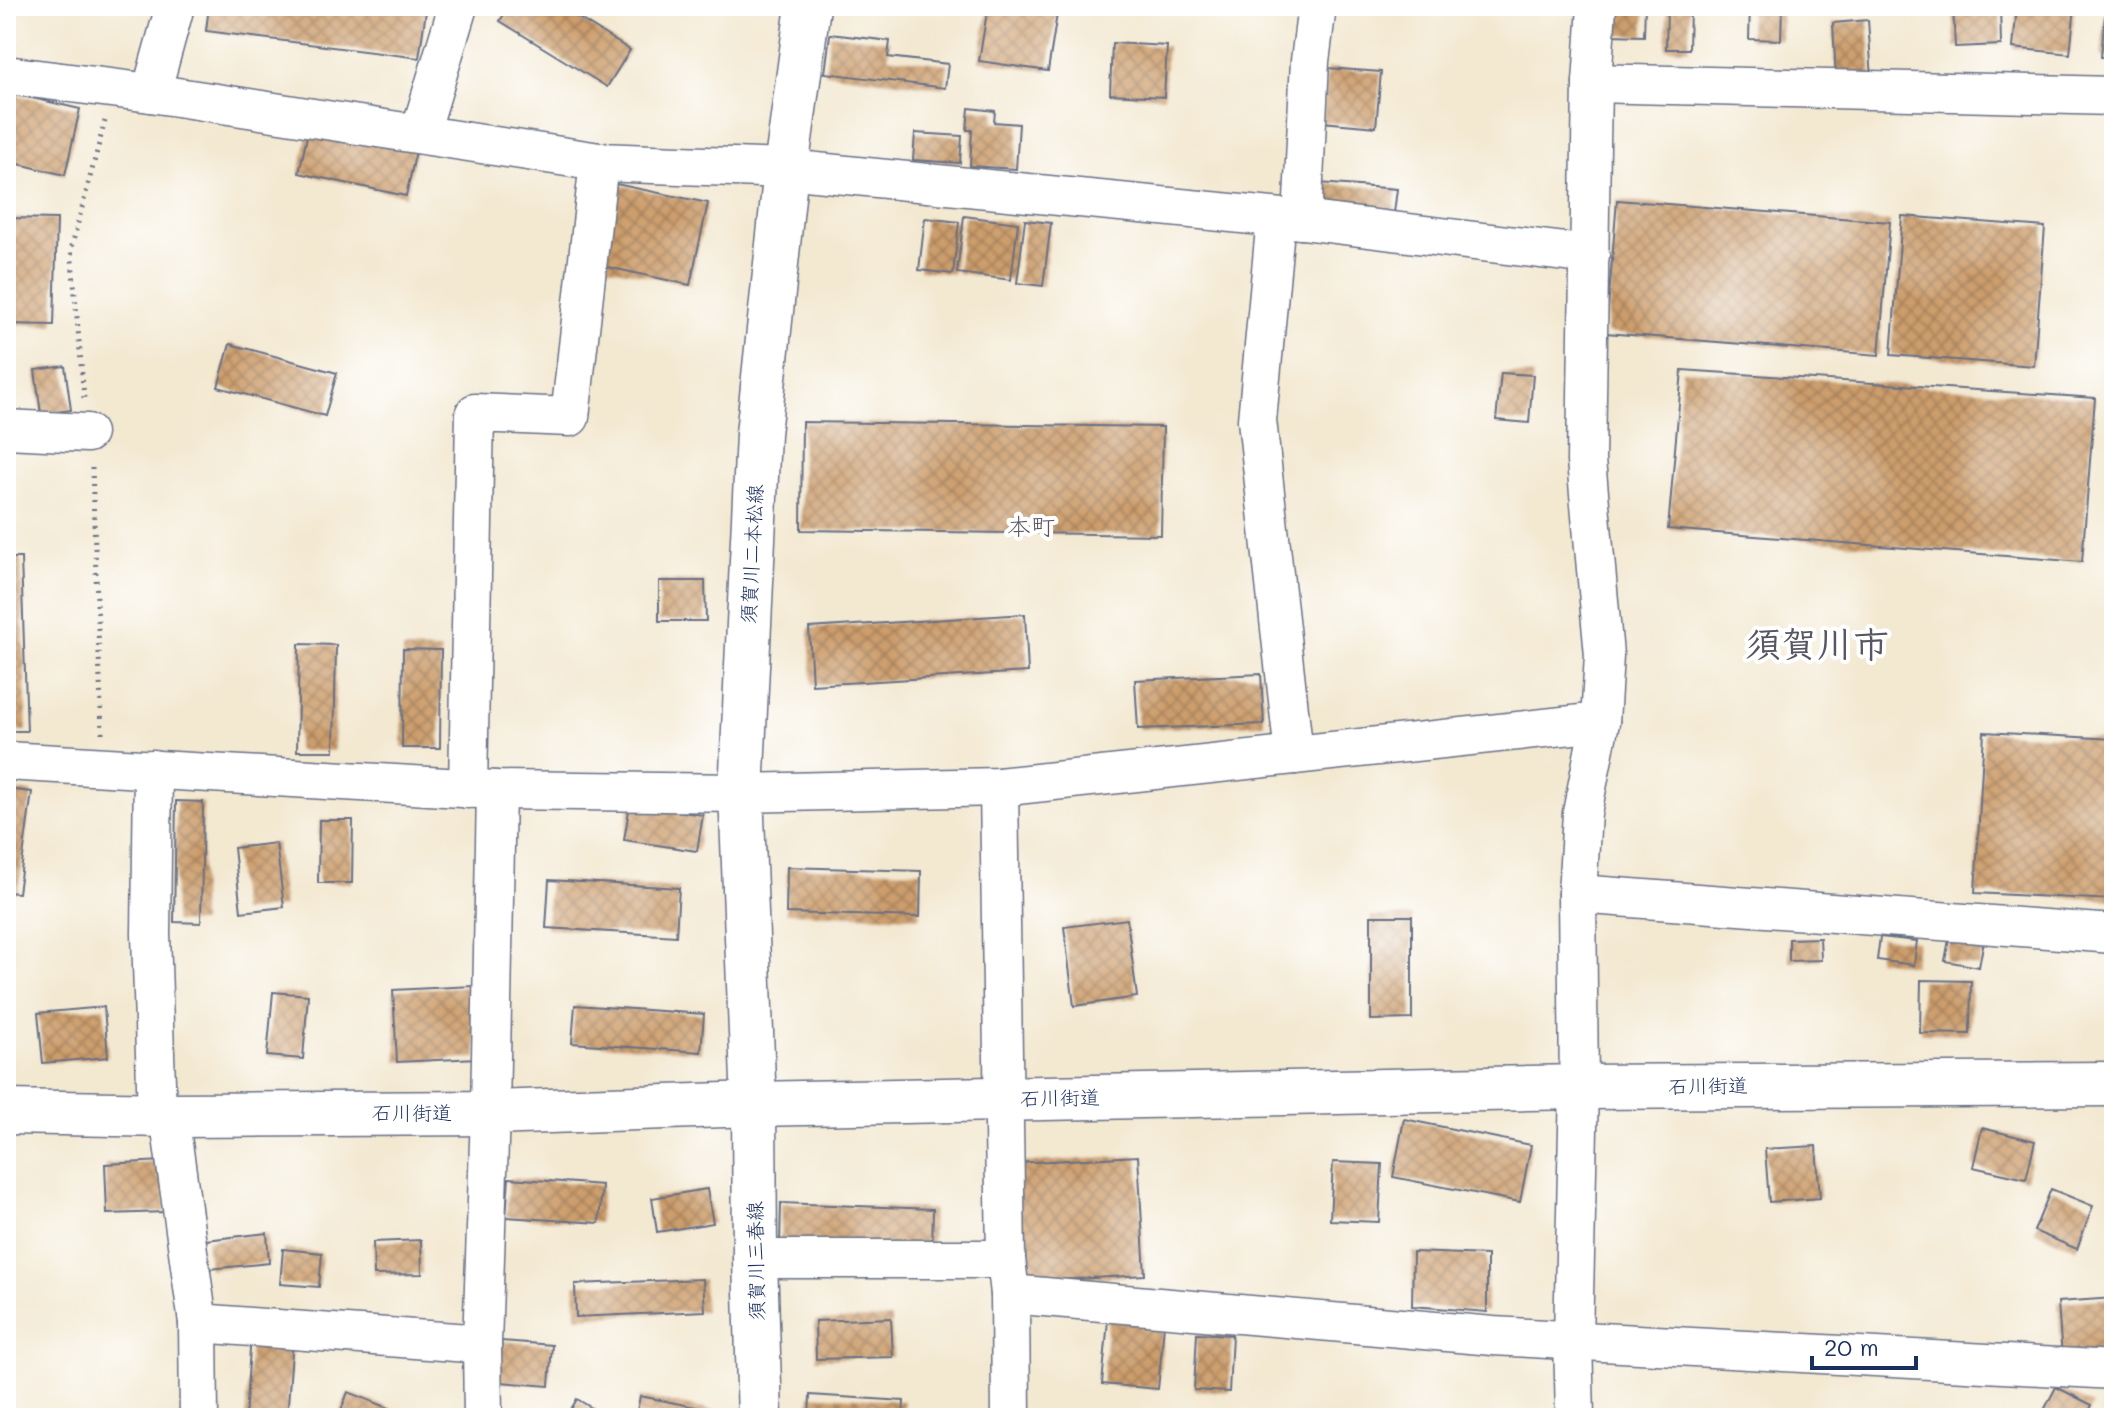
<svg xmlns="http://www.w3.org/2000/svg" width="2120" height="1424" font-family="Mali,'Klee One',sans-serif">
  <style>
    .building { fill: url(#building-cross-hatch) }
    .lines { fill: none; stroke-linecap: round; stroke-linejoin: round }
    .minor-casing { stroke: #677086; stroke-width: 41 }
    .major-casing { stroke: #677086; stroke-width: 47 }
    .path { stroke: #677086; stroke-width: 5; stroke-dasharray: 2 6; stroke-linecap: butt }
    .minor { stroke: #fff; stroke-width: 38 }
    .major { stroke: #fff; stroke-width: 44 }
    .labels { text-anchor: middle; stroke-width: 8; stroke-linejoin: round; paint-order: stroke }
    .street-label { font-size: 20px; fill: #1b2f5e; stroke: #fff }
    .quarter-label { font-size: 24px; fill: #595663; stroke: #fff }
    .town-label { font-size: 36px; font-weight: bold; fill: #595663; stroke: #fff }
  </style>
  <defs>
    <pattern id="building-cross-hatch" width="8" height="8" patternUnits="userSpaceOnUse" patternTransform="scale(2)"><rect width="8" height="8" fill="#cd9e6c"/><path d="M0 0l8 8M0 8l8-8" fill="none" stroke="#a6815c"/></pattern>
  </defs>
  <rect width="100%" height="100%" fill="#fff"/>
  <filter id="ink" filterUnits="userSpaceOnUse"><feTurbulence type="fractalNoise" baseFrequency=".0125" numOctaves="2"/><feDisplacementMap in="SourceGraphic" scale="16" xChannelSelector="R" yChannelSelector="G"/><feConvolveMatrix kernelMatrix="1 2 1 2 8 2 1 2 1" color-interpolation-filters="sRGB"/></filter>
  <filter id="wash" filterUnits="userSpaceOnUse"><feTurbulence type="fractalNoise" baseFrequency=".006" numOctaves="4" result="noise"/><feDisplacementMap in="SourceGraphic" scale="32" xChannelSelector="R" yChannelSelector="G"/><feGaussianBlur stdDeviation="1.8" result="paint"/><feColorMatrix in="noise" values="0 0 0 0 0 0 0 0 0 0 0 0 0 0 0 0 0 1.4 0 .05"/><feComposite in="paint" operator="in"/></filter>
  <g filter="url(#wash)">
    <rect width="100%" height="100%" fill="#f3e8d0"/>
    <g id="blocks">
      <!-- building -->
      <g class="building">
        <path d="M 209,6 L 383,6 L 426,11 L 419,58 L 206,31 Z"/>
        <path d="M 509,6 L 559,6 L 630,50 L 607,87 L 500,21 Z"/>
        <path d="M 988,6 L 1057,14 L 1048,71 L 979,61 Z"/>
        <path d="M 1612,6 L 1645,6 L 1644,36 L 1611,35 Z"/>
        <path d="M 1750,6 L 1782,6 L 1781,40 L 1749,39 Z"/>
        <path d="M 1953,6 L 2000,6 L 2001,45 L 1955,47 Z"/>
        <path d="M 2017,6 L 2075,6 L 2070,54 L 2013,48 Z"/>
        <path d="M 1667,8 L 1690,8 L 1689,49 L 1666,49 Z"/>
        <path d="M 2105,16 L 2114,17 L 2114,59 L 2101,57 Z"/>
        <path d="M 1868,20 L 1872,79 L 1836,81 L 1833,23 Z"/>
        <path d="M 830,34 L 890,41 L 888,57 L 948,64 L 945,88 L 825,73 Z"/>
        <path d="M 1112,43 L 1167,46 L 1164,97 L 1110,94 Z"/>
        <path d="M 1327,68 L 1381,72 L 1376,127 L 1322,122 Z"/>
        <path d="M 6,92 L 80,109 L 65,175 L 6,161 Z"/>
        <path d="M 969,108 L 995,111 L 994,122 L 1019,124 L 1016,169 L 970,166 L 972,130 L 967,130 Z"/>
        <path d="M 313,109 L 420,133 L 406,196 L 299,173 Z"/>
        <path d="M 915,133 L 962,136 L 960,163 L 913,160 Z"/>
        <path d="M 606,182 L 708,203 L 690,285 L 589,263 Z"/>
        <path d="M 1319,183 L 1397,189 L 1394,213 L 1317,206 Z"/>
        <path d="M 1617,200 L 1890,222 L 1879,355 L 1606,333 Z"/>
        <path d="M 964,216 L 1018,223 L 1011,280 L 957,273 Z"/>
        <path d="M 1902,216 L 2045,227 L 2034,366 L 1891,355 Z"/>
        <path d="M 7,218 L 57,219 L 54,325 L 6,324 Z"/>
        <path d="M 925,218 L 959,222 L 953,274 L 919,270 Z"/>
        <path d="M 1025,220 L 1051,223 L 1043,286 L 1017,283 Z"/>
        <path d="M 230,344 L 337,373 L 325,416 L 218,387 Z"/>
        <path d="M 65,366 L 71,410 L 41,414 L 35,370 Z"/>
        <path d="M 1682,370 L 2095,398 L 2082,562 L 1668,529 Z"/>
        <path d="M 1501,373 L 1533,375 L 1529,423 L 1496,420 Z"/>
        <path d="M 802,422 L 1163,427 L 1161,535 L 801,530 Z"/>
        <path d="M 6,476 L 8,476 L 13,529 L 6,530 Z"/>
        <path d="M 6,558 L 21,558 L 27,731 L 6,731 Z"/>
        <path d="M 659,581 L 705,581 L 706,621 L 659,621 Z"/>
        <path d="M 1025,614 L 1028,672 L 812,685 L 809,628 Z"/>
        <path d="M 299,644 L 336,645 L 334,751 L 297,751 Z"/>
        <path d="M 403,649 L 441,650 L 440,748 L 402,748 Z"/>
        <path d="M 1261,674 L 1264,724 L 1138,729 L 1135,680 Z"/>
        <path d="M 1984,732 L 2114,739 L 2114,900 L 1975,893 Z"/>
        <path d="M 6,789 L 32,792 L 18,893 L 6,892 Z"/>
        <path d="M 176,801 L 203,802 L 201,923 L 174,922 Z"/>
        <path d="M 630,804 L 703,815 L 697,851 L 624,840 Z"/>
        <path d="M 319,820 L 353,820 L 352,883 L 318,883 Z"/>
        <path d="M 276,843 L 284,907 L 241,912 L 234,848 Z"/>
        <path d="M 787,867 L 921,871 L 920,917 L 786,913 Z"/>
        <path d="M 549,880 L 679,888 L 676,936 L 546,928 Z"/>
        <path d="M 1371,916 L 1412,916 L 1412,1019 L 1371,1020 Z"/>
        <path d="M 1127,919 L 1137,997 L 1074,1006 L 1064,927 Z"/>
        <path d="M 1950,934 L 1984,940 L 1979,967 L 1945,961 Z"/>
        <path d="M 1880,937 L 1917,941 L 1914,965 L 1877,960 Z"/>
        <path d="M 1820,938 L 1821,960 L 1789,961 L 1789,939 Z"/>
        <path d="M 1921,980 L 1971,981 L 1970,1034 L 1920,1033 Z"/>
        <path d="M 473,986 L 477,1058 L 397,1062 L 393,990 Z"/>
        <path d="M 273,992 L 308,995 L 303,1059 L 267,1056 Z"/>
        <path d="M 575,1005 L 704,1014 L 701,1052 L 572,1043 Z"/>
        <path d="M 104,1007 L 108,1057 L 43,1063 L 38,1013 Z"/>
        <path d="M 1404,1119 L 1531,1145 L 1520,1202 L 1393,1177 Z"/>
        <path d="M 1982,1128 L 2035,1141 L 2026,1179 L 1973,1167 Z"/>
        <path d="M 1816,1146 L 1820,1198 L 1769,1202 L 1765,1149 Z"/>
        <path d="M 1138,1156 L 1145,1275 L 1022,1282 L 1016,1163 Z"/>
        <path d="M 164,1161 L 166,1212 L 107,1214 L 105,1164 Z"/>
        <path d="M 1333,1162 L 1382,1164 L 1379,1222 L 1330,1220 Z"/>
        <path d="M 509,1178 L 602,1185 L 599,1223 L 506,1217 Z"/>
        <path d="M 707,1189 L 713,1223 L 657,1232 L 652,1198 Z"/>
        <path d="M 2051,1189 L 2093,1206 L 2077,1249 L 2034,1231 Z"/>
        <path d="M 781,1203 L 933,1209 L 932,1251 L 780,1244 Z"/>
        <path d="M 267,1233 L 269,1263 L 209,1269 L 206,1240 Z"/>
        <path d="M 421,1240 L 422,1274 L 374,1275 L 373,1242 Z"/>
        <path d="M 283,1249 L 322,1253 L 319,1287 L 280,1284 Z"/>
        <path d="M 1413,1252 L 1487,1255 L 1487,1312 L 1412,1306 Z"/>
        <path d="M 703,1279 L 705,1311 L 576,1317 L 575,1284 Z"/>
        <path d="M 2114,1298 L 2114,1355 L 2062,1358 L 2058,1302 Z"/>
        <path d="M 891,1318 L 893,1357 L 816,1359 L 815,1321 Z"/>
        <path d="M 1108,1320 L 1164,1325 L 1158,1389 L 1102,1384 Z"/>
        <path d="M 1197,1333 L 1232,1335 L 1229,1392 L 1194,1390 Z"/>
        <path d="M 251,1335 L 293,1338 L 287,1418 L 245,1418 Z"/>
        <path d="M 489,1340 L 552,1345 L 549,1386 L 486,1381 Z"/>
        <path d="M 2056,1387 L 2092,1405 L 2086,1418 L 2040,1418 Z"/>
        <path d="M 348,1392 L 402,1413 L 400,1418 L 338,1418 Z"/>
        <path d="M 810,1395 L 904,1401 L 903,1418 L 809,1418 Z"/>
        <path d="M 640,1396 L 716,1411 L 715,1418 L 636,1416 Z"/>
        <path d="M 577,1399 L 608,1418 L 566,1418 Z"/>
      </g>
    </g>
  </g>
  <g filter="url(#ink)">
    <use href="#blocks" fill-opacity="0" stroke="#677086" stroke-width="2"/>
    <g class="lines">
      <!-- minor casing -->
      <g class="minor-casing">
        <g id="minor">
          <path d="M 6,75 L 151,93 L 599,162 L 786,169 L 1302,220 L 1590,255"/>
          <path d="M 1592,83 L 2114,96"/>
          <path d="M 151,93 L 175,6"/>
          <path d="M 420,133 L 458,6"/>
          <path d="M 1276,218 L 1257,420 L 1294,755"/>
          <path d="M 1302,220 L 1310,61 L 1317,6"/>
          <path d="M 6,429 L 87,433"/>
          <path d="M 6,761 L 496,790 L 741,793 L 999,787 L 1600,722"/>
          <path d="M 153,769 L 151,934 L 157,1114"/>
          <path d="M 999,787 L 1006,1259 L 1010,1294 L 1011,1418"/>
          <path d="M 468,789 L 475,413 L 570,417 L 599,162"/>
          <path d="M 1577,894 L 2114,934"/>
          <path d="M 169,1115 L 198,1323 L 199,1418"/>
          <path d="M 755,1259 L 1006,1259"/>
          <path d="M 1010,1294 L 1493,1336 L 2114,1370"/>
          <path d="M 198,1323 L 482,1344"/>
          <path d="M 483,1418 L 482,1344 L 490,1113 L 496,790"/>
          <path d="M 1575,1418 L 1573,1338 L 1579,1087 L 1577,894 L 1582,813 L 1600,722 L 1604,655 L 1586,461 L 1592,83 L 1597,6"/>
        </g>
      </g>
      <!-- major casing -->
      <g class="major-casing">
        <g id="major">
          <path d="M 6,1112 L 169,1115 L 490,1113 L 754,1104 L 1579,1087 L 2114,1084"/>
          <path d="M 760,1418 L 755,1259 L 754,1104 L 741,793 L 758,434 L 786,169 L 808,6"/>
        </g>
      </g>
      <!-- path -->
      <g class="path">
        <path d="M 84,398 L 71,249 L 105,121"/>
        <path d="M 92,468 L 102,733"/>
      </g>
      <!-- minor -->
      <use href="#minor" class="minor"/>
      <!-- major -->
      <use href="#major" class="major"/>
    </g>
  </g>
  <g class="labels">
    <!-- street labels -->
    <g class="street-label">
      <text transform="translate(752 554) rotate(-87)" y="7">須賀川二本松線</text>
      <text transform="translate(1708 1086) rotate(-1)" y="7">石川街道</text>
      <text transform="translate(1060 1098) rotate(-1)" y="7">石川街道</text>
      <text x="412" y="1120">石川街道</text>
      <text transform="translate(756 1261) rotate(-91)" y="7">須賀川三春線</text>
    </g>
    <!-- quarter labels -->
    <g class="quarter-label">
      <text x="1031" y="535">本町</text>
    </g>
    <!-- town labels -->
    <g class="town-label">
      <text x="1817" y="657">須賀川市</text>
    </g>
  </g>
  <!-- margin -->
  <rect width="2120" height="1424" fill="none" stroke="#fff" stroke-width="32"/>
  <!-- scale -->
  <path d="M1812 1356v12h104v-12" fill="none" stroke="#1b2f5e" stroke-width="4"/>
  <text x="1824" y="1356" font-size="24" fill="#1b2f5e" stroke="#ffffff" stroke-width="6" paint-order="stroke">20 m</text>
</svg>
